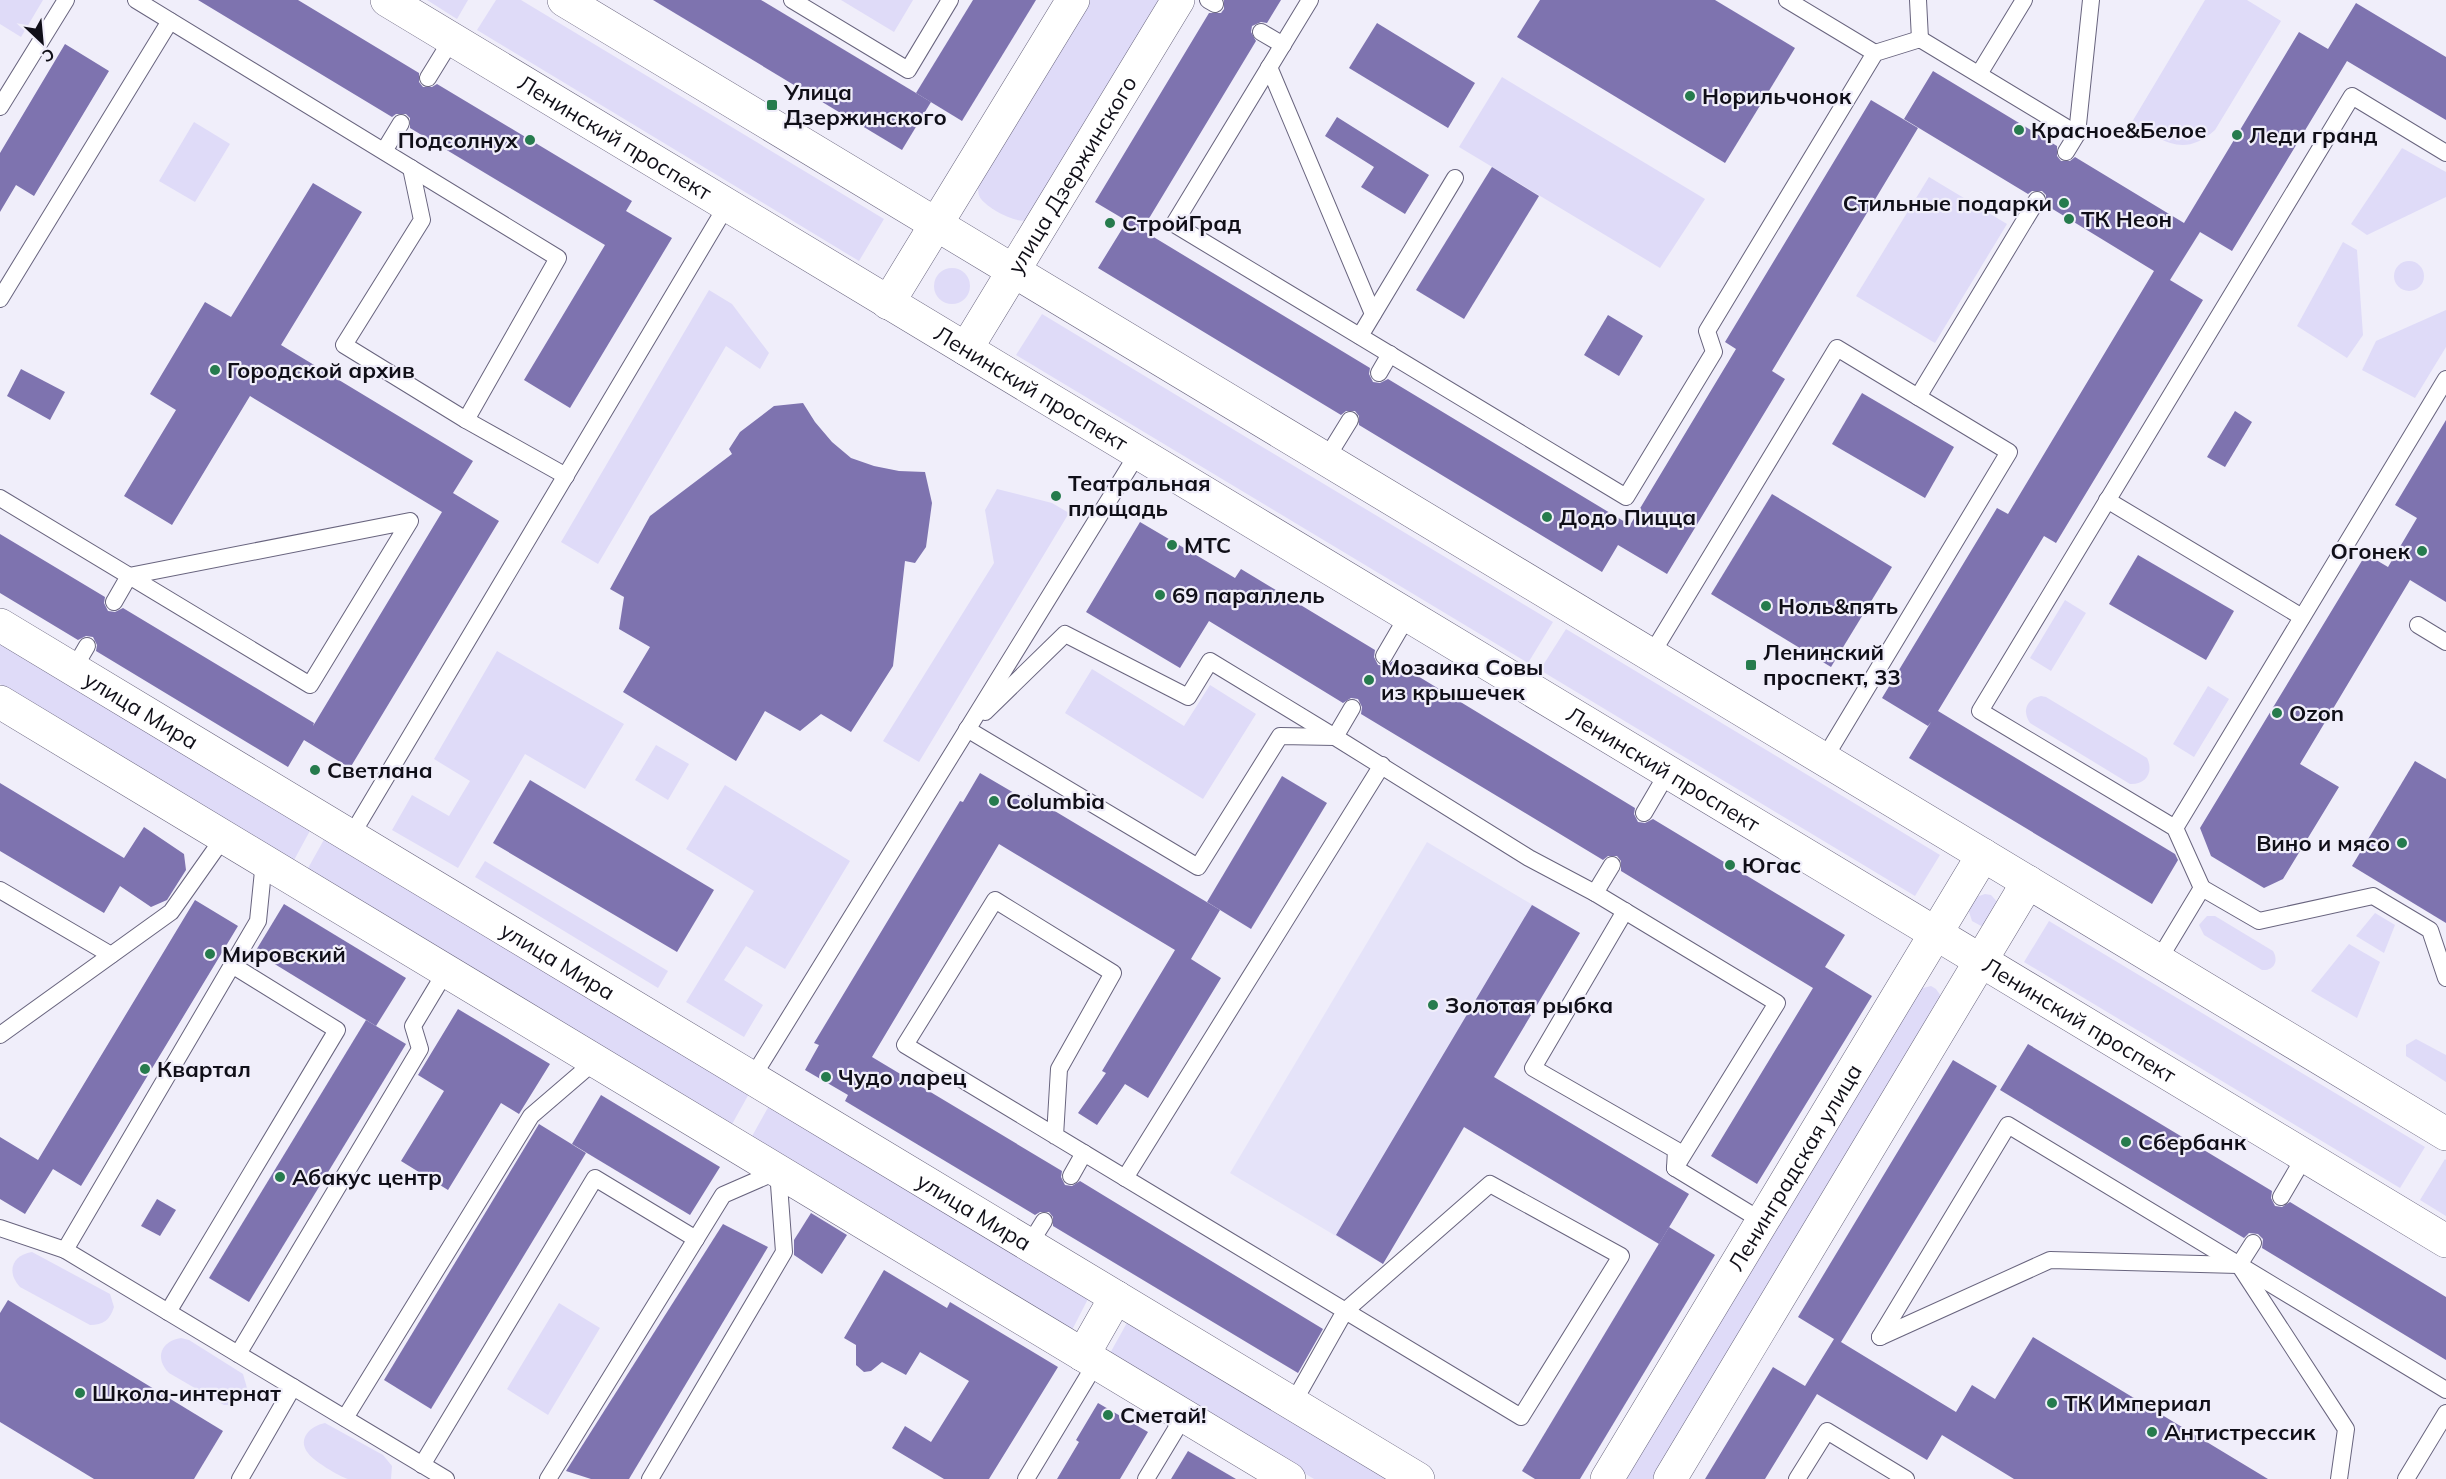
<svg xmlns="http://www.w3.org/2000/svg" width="2446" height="1479" font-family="Mulish,sans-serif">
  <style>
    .built { fill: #e5e3f9 }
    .green { fill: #dfdbf8 }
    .building { fill: #7e73af }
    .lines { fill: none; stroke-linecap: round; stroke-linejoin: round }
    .lane-casing { stroke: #68647e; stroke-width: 18 }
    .secondary-casing { stroke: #68647e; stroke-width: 34 }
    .lane { stroke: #fff; stroke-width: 16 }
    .secondary { stroke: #fff; stroke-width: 33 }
    .poi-dot { fill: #267b4d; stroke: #f0eefa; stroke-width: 2 }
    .labels { text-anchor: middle; stroke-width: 4.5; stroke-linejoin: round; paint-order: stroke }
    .poi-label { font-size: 22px; font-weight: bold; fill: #100f18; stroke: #f0eefa; text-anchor: start }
    .street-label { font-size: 22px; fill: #100f18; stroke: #f0eefa }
  </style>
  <rect width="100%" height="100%" fill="#f0eefa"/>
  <!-- built -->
  <path class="built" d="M 1427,842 L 1580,933 L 1383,1264 L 1230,1173 Z"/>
  <!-- green -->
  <g class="green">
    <path d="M 0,0 L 43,0 L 21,37 L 0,24 Z"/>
    <path d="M 427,0 L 468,0 L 457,19 Z"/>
    <path d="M 496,0 L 521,0 L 884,219 L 859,261 L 477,30 Z"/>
    <path d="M 841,0 L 913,0 L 894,32 Z"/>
    <path d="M 1090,0 L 1164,0 L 1028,220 C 1016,224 989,209 981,199 C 978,195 978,190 978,185 Z"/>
    <path d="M 2205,0 L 2247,0 L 2281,21 L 2215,130 C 2183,159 2162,140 2132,122 Z"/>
    <path d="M 1502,77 L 1705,199 L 1660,268 L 1459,147 Z"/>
    <path d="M 194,122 L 230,144 L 195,202 L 159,181 Z"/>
    <path d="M 2402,148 L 2446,172 L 2446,197 L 2367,235 L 2351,224 Z"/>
    <path d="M 1929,177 L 2007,224 L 1935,343 L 1856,296 Z"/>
    <path d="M 2343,242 L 2357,250 L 2363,335 L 2347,358 L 2297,326 Z"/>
    <circle cx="2409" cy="276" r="15"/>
    <circle cx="952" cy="286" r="18"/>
    <path d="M 709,290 L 732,304 L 769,353 L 760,369 L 726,346 L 598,564 L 561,542 Z"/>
    <path d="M 2446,310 L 2446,347 L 2415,398 L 2362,370 L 2376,341 Z"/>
    <path d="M 1042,314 L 1553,622 L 1528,663 L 1016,355 Z"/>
    <path d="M 997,489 L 1052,503 L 1069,513 L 919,762 L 883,741 L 994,563 L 985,510 Z"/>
    <path d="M 2065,600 L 2086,613 L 2051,671 L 2030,658 Z"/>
    <path d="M 1566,629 L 1940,855 L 1915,896 L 1540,670 Z"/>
    <path d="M 0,639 L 312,827 L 293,862 L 0,684 Z"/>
    <path d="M 497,651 L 624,724 L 585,789 L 525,754 L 458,868 L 392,830 L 412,795 L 449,816 L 470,781 L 434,759 Z"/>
    <path d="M 1092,669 L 1184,726 L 1210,685 L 1256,714 L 1203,799 L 1065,713 Z"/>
    <path d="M 2208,686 L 2229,699 L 2194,757 L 2173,744 Z"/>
    <path d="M 2041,696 L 2046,697 L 2147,758 C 2154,772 2146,785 2130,784 L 2030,723 C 2022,711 2026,699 2041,696 Z"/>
    <path d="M 656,745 L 689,764 L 668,800 L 635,780 Z"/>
    <path d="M 725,785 L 850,861 L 785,969 L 746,946 L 724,980 L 763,1005 L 744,1037 L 686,1002 L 754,891 L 686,849 Z"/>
    <path d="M 326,836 L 750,1092 L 731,1126 L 307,870 Z"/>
    <path d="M 485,861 L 668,971 L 658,988 L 475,877 Z"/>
    <path d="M 1985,894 L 1991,895 L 2000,905 L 1983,927 L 1972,921 L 1968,909 L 1973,898 Z"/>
    <path d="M 2375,913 L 2395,925 L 2384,953 L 2356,936 Z"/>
    <path d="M 2207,916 L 2215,916 L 2273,951 C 2279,961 2274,971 2262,970 L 2204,935 L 2199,925 Z"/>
    <path d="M 2049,921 L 2425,1147 L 2400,1188 L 2024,962 Z"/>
    <path d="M 2349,944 L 2380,962 L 2357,1018 L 2311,991 Z"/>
    <path d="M 1931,986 L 1936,989 L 1943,999 L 1658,1479 L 1624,1479 L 1919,989 Z"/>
    <path d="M 2416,1039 L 2446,1055 L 2446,1082 L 2406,1056 L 2406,1045 Z"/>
    <path d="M 770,1104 L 1089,1297 L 1071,1332 L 751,1138 Z"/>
    <path d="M 2445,1159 L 2446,1160 L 2446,1216 L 2420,1200 Z"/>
    <path d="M 32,1252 L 110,1294 L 114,1307 C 110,1320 103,1325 90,1325 L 20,1287 C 6,1272 12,1255 32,1252 Z"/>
    <path d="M 559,1303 L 600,1328 L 548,1415 L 507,1389 Z"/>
    <path d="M 1128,1321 L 1390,1479 L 1314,1479 L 1109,1355 Z"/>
    <path d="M 181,1338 L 189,1340 L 243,1374 L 247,1388 C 244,1400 236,1406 224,1405 L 169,1373 C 154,1358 161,1341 181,1338 Z"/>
    <path d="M 325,1423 L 383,1455 L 392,1466 L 391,1479 C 378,1479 360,1479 348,1479 C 340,1477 312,1460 308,1453 C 297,1439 310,1426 325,1423 Z"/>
  </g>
  <!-- building -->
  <g class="building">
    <path d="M 198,0 L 298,0 L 419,73 L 419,82 L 423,87 L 432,87 L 437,84 L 632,201 L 626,211 L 672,238 L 570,408 L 524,380 L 605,245 L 410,128 L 410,118 L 406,114 L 396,114 L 392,117 Z"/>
    <path d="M 653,0 L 761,0 L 931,102 L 902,150 Z"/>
    <path d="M 973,0 L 1036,0 L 962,121 L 916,93 Z"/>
    <path d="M 1224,0 L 1281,0 L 1267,23 L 1261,22 L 1252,26 L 1251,32 L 1256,41 L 1142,230 L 1370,368 L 1369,374 L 1373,382 L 1380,383 L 1388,379 L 1630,525 L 1736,349 L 1725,342 L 1871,100 L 1918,128 L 1772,371 L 1785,379 L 1667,574 L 1618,545 L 1602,572 L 1359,425 L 1359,416 L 1355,411 L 1346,411 L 1341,415 L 1098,268 L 1127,221 L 1095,202 L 1209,13 L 1221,13 L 1224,9 Z"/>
    <path d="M 1540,0 L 1715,0 L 1795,48 L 1725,163 L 1517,37 Z"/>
    <path d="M 2356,3 L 2446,57 L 2446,120 L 2347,61 L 2232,251 L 2200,232 L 2170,280 L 2203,300 L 2056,543 L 2044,536 L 1938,711 L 2175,854 L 2178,860 L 2152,904 L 1909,758 L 1931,722 L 1928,726 L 1882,698 L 1997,508 L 2008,514 L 2154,271 L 2046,205 L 2046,195 L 2042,191 L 2032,191 L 2028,194 L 1904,119 L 1933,71 L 2057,146 L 2057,156 L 2061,161 L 2070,161 L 2075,157 L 2184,223 L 2299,32 L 2328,49 Z"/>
    <path d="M 1377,23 L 1475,83 L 1448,128 L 1349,68 Z"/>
    <path d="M 65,44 L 109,71 L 34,196 L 16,185 L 0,212 L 0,153 Z"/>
    <path d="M 1337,117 L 1429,175 L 1405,214 L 1361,187 L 1374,167 L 1325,136 Z"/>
    <path d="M 1492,167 L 1539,196 L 1464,319 L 1416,290 Z"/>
    <path d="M 313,183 L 362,212 L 281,345 L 473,461 L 453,493 L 499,521 L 350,768 L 304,740 L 288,767 L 96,651 L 97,645 L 93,637 L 86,636 L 78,640 L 0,593 L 0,534 L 105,597 L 104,603 L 108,611 L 115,612 L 123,608 L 314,723 L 313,726 L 442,512 L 250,396 L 172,525 L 124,496 L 176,410 L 150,394 L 205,302 L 231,317 Z"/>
    <path d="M 1608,315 L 1643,336 L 1619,376 L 1584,355 Z"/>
    <path d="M 21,369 L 65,392 L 50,420 L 7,396 Z"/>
    <path d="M 1862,393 L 1954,447 L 1925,498 L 1832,444 Z"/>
    <path d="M 803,403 L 815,422 L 832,442 L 851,458 L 874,466 L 899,471 L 925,472 L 932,503 L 926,547 L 915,563 L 905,561 L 893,666 L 851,732 L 821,714 L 800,731 L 765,711 L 736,761 L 623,692 L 650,647 L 619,629 L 624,597 L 610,589 L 650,516 L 732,454 L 729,449 L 740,432 L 774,406 Z"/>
    <path d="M 2235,411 L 2252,422 L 2225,467 L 2207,457 Z"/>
    <path d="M 2446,420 L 2446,602 L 2410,580 L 2300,764 L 2339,787 L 2283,879 L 2264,888 L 2211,856 L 2200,828 L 2366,554 L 2388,567 L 2417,518 L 2395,505 Z"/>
    <path d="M 1772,494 L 1892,567 L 1831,667 L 1711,594 Z"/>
    <path d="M 1140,522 L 1235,578 L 1241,569 L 1375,650 L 1374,657 L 1378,665 L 1385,666 L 1393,661 L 1635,808 L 1634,814 L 1638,822 L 1645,823 L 1653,819 L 1845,935 L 1825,967 L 1872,996 L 1757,1184 L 1711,1156 L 1813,988 L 1621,871 L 1621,861 L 1617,856 L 1608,856 L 1603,860 L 1361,714 L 1362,707 L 1358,699 L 1351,698 L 1343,703 L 1209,621 L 1180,668 L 1086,612 Z"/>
    <path d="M 2138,555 L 2234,611 L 2206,660 L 2109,604 Z"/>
    <path d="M 2415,761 L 2446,779 L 2446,923 L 2352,866 Z"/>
    <path d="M 980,773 L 1026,800 L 1028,795 L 1220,910 L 1191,959 L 1221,978 L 1148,1098 L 1125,1084 L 1097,1125 L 1078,1113 L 1106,1073 L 1102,1071 L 1175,950 L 999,844 L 872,1057 L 1062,1171 L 1061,1177 L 1065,1185 L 1072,1186 L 1080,1181 L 1323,1329 L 1298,1373 L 1053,1226 L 1053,1217 L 1049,1212 L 1040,1212 L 1035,1215 L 845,1101 L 848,1095 L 805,1070 L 819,1045 L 814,1043 L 960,801 L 963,802 Z"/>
    <path d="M 1282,776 L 1327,803 L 1251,929 L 1207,902 Z"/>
    <path d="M 530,780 L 714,890 L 677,952 L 493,843 Z"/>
    <path d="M 0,783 L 124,858 L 144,827 L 184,854 L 186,870 L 167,900 L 151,907 L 120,886 L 104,913 L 0,851 Z"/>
    <path d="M 195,900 L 238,926 L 81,1186 L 53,1169 L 25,1214 L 0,1199 L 0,1137 L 38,1160 Z"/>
    <path d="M 284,904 L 406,978 L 376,1026 L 255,952 Z"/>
    <path d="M 1532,905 L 1580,933 L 1494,1077 L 1689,1194 L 1659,1244 L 1464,1127 L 1383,1264 L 1336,1235 Z"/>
    <path d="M 458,1009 L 550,1064 L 519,1114 L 501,1103 L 448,1190 L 401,1161 L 444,1091 L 418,1075 Z"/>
    <path d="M 366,1020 L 406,1044 L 249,1302 L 209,1278 Z"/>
    <path d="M 2028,1044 L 2272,1191 L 2271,1198 L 2275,1206 L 2282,1207 L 2290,1202 L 2446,1297 L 2446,1360 L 2262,1248 L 2263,1239 L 2258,1234 L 2249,1233 L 2244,1238 L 2000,1090 Z"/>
    <path d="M 1953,1060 L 1997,1086 L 1841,1342 L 1956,1412 L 1972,1385 L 1995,1399 L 2033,1337 L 2268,1479 L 2014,1479 L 1942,1435 L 1927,1460 L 1817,1394 L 1765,1479 L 1705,1479 L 1773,1367 L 1805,1386 L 1834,1339 L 1798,1317 Z"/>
    <path d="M 601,1095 L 720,1167 L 690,1215 L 572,1144 Z"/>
    <path d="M 539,1124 L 586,1153 L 431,1409 L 384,1380 Z"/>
    <path d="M 157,1199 L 176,1210 L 160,1236 L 141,1226 Z"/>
    <path d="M 811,1213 L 847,1235 L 822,1274 L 794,1255 L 794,1240 Z"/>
    <path d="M 723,1224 L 768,1247 L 629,1479 L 591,1479 L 566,1471 Z"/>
    <path d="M 1669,1227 L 1715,1255 L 1580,1479 L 1535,1479 L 1522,1471 Z"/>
    <path d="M 884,1270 L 947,1308 L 950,1302 L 1058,1367 L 989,1479 L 944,1479 L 892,1448 L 905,1426 L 931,1442 L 969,1381 L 920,1352 L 906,1375 L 882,1362 L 871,1371 L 864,1372 L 856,1365 L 856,1345 L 844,1338 Z"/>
    <path d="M 8,1300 L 223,1431 L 194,1479 L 94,1479 L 0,1422 L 0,1313 Z"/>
    <path d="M 1098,1403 L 1148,1432 L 1120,1479 L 1057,1479 L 1079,1442 L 1076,1440 Z"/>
    <path d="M 1188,1451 L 1236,1479 L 1171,1479 Z"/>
  </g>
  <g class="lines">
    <!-- lane casing -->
    <g class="lane-casing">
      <g id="lane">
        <path d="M 136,0 L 558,258 L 466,420"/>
        <path d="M 792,0 L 908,70 L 950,0"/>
        <path d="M 1208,0 L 1215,4"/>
        <path d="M 1310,0 L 1174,224 L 1626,497 L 1714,352 L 1707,331 L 1875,53 L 1920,39 L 2077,134"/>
        <path d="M 1787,0 L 1875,53"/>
        <path d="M 1918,0 L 1920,39"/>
        <path d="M 1261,32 L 1283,45"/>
        <path d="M 1269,67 L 1373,314"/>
        <path d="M 1979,74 L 2024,0"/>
        <path d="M 428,78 L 452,39"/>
        <path d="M 0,107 L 66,0"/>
        <path d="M 384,151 L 401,123"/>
        <path d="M 2066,152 L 2077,134 L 2091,0"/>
        <path d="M 411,168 L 422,220 L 344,345 L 466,420 L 566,476"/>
        <path d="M 0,299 L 170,21"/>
        <path d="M 1360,336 L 1455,178"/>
        <path d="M 1379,373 L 1390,354"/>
        <path d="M 1918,397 L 2037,200"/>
        <path d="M 1326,459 L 1350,420"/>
        <path d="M 0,498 L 310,685 L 410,521 L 129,576 L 114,602"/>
        <path d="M 2107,500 L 2302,617"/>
        <path d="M 2418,625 L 2446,642"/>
        <path d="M 1651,655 L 1837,348 L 2009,452 L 1824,759"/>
        <path d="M 1384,656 L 1408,615"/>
        <path d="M 73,670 L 87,646"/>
        <path d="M 985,712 L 1065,634 L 1188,697 L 1210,661 L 1335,737 L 1352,708"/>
        <path d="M 967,729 L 1198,867 L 1280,736 L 1335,737 L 1529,858 L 1595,893 L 1777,1003 L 1675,1168"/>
        <path d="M 1644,813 L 1668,772"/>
        <path d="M 2175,828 L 2446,379"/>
        <path d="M 351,836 L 727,205"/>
        <path d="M 2202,888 L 2259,921 L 2373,896 L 2430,930 L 2446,978"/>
        <path d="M 0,890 L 111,955"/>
        <path d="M 1595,893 L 1612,865"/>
        <path d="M 1625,911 L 1533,1068 L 1676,1150 L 1675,1168"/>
        <path d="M 2158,961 L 2202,888 L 2175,828 L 1980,711 L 2352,96 L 2446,153"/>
        <path d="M 0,1035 L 171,912 L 224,837"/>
        <path d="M 752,1078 L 1138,453"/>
        <path d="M 1055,1136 L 1059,1069 L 1113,973 L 995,900 L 905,1045 C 1110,1169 1316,1293 1521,1417 L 1621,1256 L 1490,1184 L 1345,1311 L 1293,1403"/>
        <path d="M 1675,1168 L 1762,1221"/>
        <path d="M 1071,1176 L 1084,1153"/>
        <path d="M 1125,1178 L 1382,765"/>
        <path d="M 2281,1197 L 2305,1156"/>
        <path d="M 0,1228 L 65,1250 L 446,1479"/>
        <path d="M 1029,1245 L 1044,1221"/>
        <path d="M 65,1250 L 258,921 L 264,861"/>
        <path d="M 2239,1265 L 2253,1243"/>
        <path d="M 2241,1268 L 2346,1429 L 2339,1479"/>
        <path d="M 168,1312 L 337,1030 L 232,965"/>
        <path d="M 1880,1337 L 2008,1125 L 2446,1390"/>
        <path d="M 1880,1337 L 2050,1260 L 2238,1265"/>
        <path d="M 238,1354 L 420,1049 L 413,1026 L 446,971"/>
        <path d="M 345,1418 L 531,1116 L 595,1061"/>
        <path d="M 422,1465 L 595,1178 L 696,1239"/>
        <path d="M 240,1479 L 293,1387"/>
        <path d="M 548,1479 L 723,1195 L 778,1171 L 784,1252 L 650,1479"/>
        <path d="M 1026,1479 L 1096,1363"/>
        <path d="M 1146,1479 L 1184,1416"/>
        <path d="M 1797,1479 L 1827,1431 L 1906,1479"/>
        <path d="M 2406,1479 L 2446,1413"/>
      </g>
    </g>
    <!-- secondary casing -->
    <g class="secondary-casing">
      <g id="secondary">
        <path id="s1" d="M 387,0 L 2446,1241"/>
        <path d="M 564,0 L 2446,1134"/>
        <path d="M 888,303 L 1073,0"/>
        <path id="s2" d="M 966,349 L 1178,0"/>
        <path id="s3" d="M 0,625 L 1418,1479"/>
        <path d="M 0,702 L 1289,1479"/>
        <path d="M 1083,1355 L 1116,1297"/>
        <path id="s4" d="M 1607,1479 L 1983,855"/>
        <path d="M 1670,1479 L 2028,882"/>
      </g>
    </g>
    <!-- lane -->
    <use href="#lane" class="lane"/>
    <!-- secondary -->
    <use href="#secondary" class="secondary"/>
  </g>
  <!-- markers -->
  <g class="poi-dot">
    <circle cx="1690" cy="96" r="6"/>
    <rect x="766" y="99" width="12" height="12" rx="3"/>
    <circle cx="2019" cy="130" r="6"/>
    <circle cx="2237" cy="135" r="6"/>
    <circle cx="530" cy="140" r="6"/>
    <circle cx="2064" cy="203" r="6"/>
    <circle cx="2069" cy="219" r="6"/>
    <circle cx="1110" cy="223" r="6"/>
    <circle cx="215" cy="370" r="6"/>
    <circle cx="1056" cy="496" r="6"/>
    <circle cx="1547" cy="517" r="6"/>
    <circle cx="1172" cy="545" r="6"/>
    <circle cx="2422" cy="551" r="6"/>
    <circle cx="1160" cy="595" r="6"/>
    <circle cx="1766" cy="606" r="6"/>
    <rect x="1745" y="659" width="12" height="12" rx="3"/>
    <circle cx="1369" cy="680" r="6"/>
    <circle cx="2277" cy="713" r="6"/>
    <circle cx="315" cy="770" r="6"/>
    <circle cx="994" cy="801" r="6"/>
    <circle cx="2402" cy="843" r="6"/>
    <circle cx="1730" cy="865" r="6"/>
    <circle cx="210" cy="954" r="6"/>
    <circle cx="1433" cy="1005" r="6"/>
    <circle cx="145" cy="1069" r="6"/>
    <circle cx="826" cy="1077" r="6"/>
    <circle cx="2126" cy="1142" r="6"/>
    <circle cx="280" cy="1177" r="6"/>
    <circle cx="80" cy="1393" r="6"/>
    <circle cx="2052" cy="1403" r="6"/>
    <circle cx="1108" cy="1415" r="6"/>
    <circle cx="2152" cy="1432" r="6"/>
  </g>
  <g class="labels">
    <!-- poi labels -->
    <g class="poi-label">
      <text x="784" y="100">Улица<tspan x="784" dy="25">Дзержинского</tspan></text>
      <text x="1702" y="104">Норильчонок</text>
      <text x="2031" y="138">Красное&amp;Белое</text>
      <text x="2249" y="143">Леди гранд</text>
      <text x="518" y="148" text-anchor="end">Подсолнух</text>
      <text x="2052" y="211" text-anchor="end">Стильные подарки</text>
      <text x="2081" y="227">ТК Неон</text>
      <text x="1122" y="231">СтройГрад</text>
      <text x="227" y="378">Городской архив</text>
      <text x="1068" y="491">Театральная<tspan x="1068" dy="25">площадь</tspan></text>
      <text x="1559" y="525">Додо Пицца</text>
      <text x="1184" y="553">МТС</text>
      <text x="2410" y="559" text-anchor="end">Огонек</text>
      <text x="1172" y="603">69 параллель</text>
      <text x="1778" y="614">Ноль&amp;пять</text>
      <text x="1763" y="660">Ленинский<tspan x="1763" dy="25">проспект, 33</tspan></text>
      <text x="1381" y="675">Мозаика Совы<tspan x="1381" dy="25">из крышечек</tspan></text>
      <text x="2289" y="721">Ozon</text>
      <text x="327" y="778">Светлана</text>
      <text x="1006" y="809">Columbia</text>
      <text x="2390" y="851" text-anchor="end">Вино и мясо</text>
      <text x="1742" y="873">Югас</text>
      <text x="222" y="962">Мировский</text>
      <text x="1445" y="1013">Золотая рыбка</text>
      <text x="157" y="1077">Квартал</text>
      <text x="838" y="1085">Чудо ларец</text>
      <text x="2138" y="1150">Сбербанк</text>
      <text x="292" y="1185">Абакус центр</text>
      <text x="92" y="1401">Школа-интернат</text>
      <text x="2064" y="1411">ТК Империал</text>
      <text x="1120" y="1423">Сметай!</text>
      <text x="2164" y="1440">Антистрессик</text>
    </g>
    <!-- street labels -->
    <g class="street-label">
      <text dy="8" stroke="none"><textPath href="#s1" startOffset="266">Ленинский проспект</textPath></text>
      <text dy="8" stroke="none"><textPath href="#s2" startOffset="204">улица Дзержинского</textPath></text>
      <text dy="8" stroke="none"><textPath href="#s1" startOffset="752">Ленинский проспект</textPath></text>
      <text dy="8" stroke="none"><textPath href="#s3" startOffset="165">улица Мира</textPath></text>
      <text dy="8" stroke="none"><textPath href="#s1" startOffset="1490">Ленинский проспект</textPath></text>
      <text dy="8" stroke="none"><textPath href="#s3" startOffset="651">улица Мира</textPath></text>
      <text dy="8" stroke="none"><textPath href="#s1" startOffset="1976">Ленинский проспект</textPath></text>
      <text dy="8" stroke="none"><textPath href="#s4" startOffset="364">Ленинградская улица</textPath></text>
      <text dy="8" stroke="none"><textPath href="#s3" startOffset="1137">улица Мира</textPath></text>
    </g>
  </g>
  <!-- north arrow -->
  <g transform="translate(42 42) rotate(154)" stroke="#f0eefa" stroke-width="4.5" paint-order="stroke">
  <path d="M0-4.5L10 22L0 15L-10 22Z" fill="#100f18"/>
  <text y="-9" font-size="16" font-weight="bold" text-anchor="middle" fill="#100f18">С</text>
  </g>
</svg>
